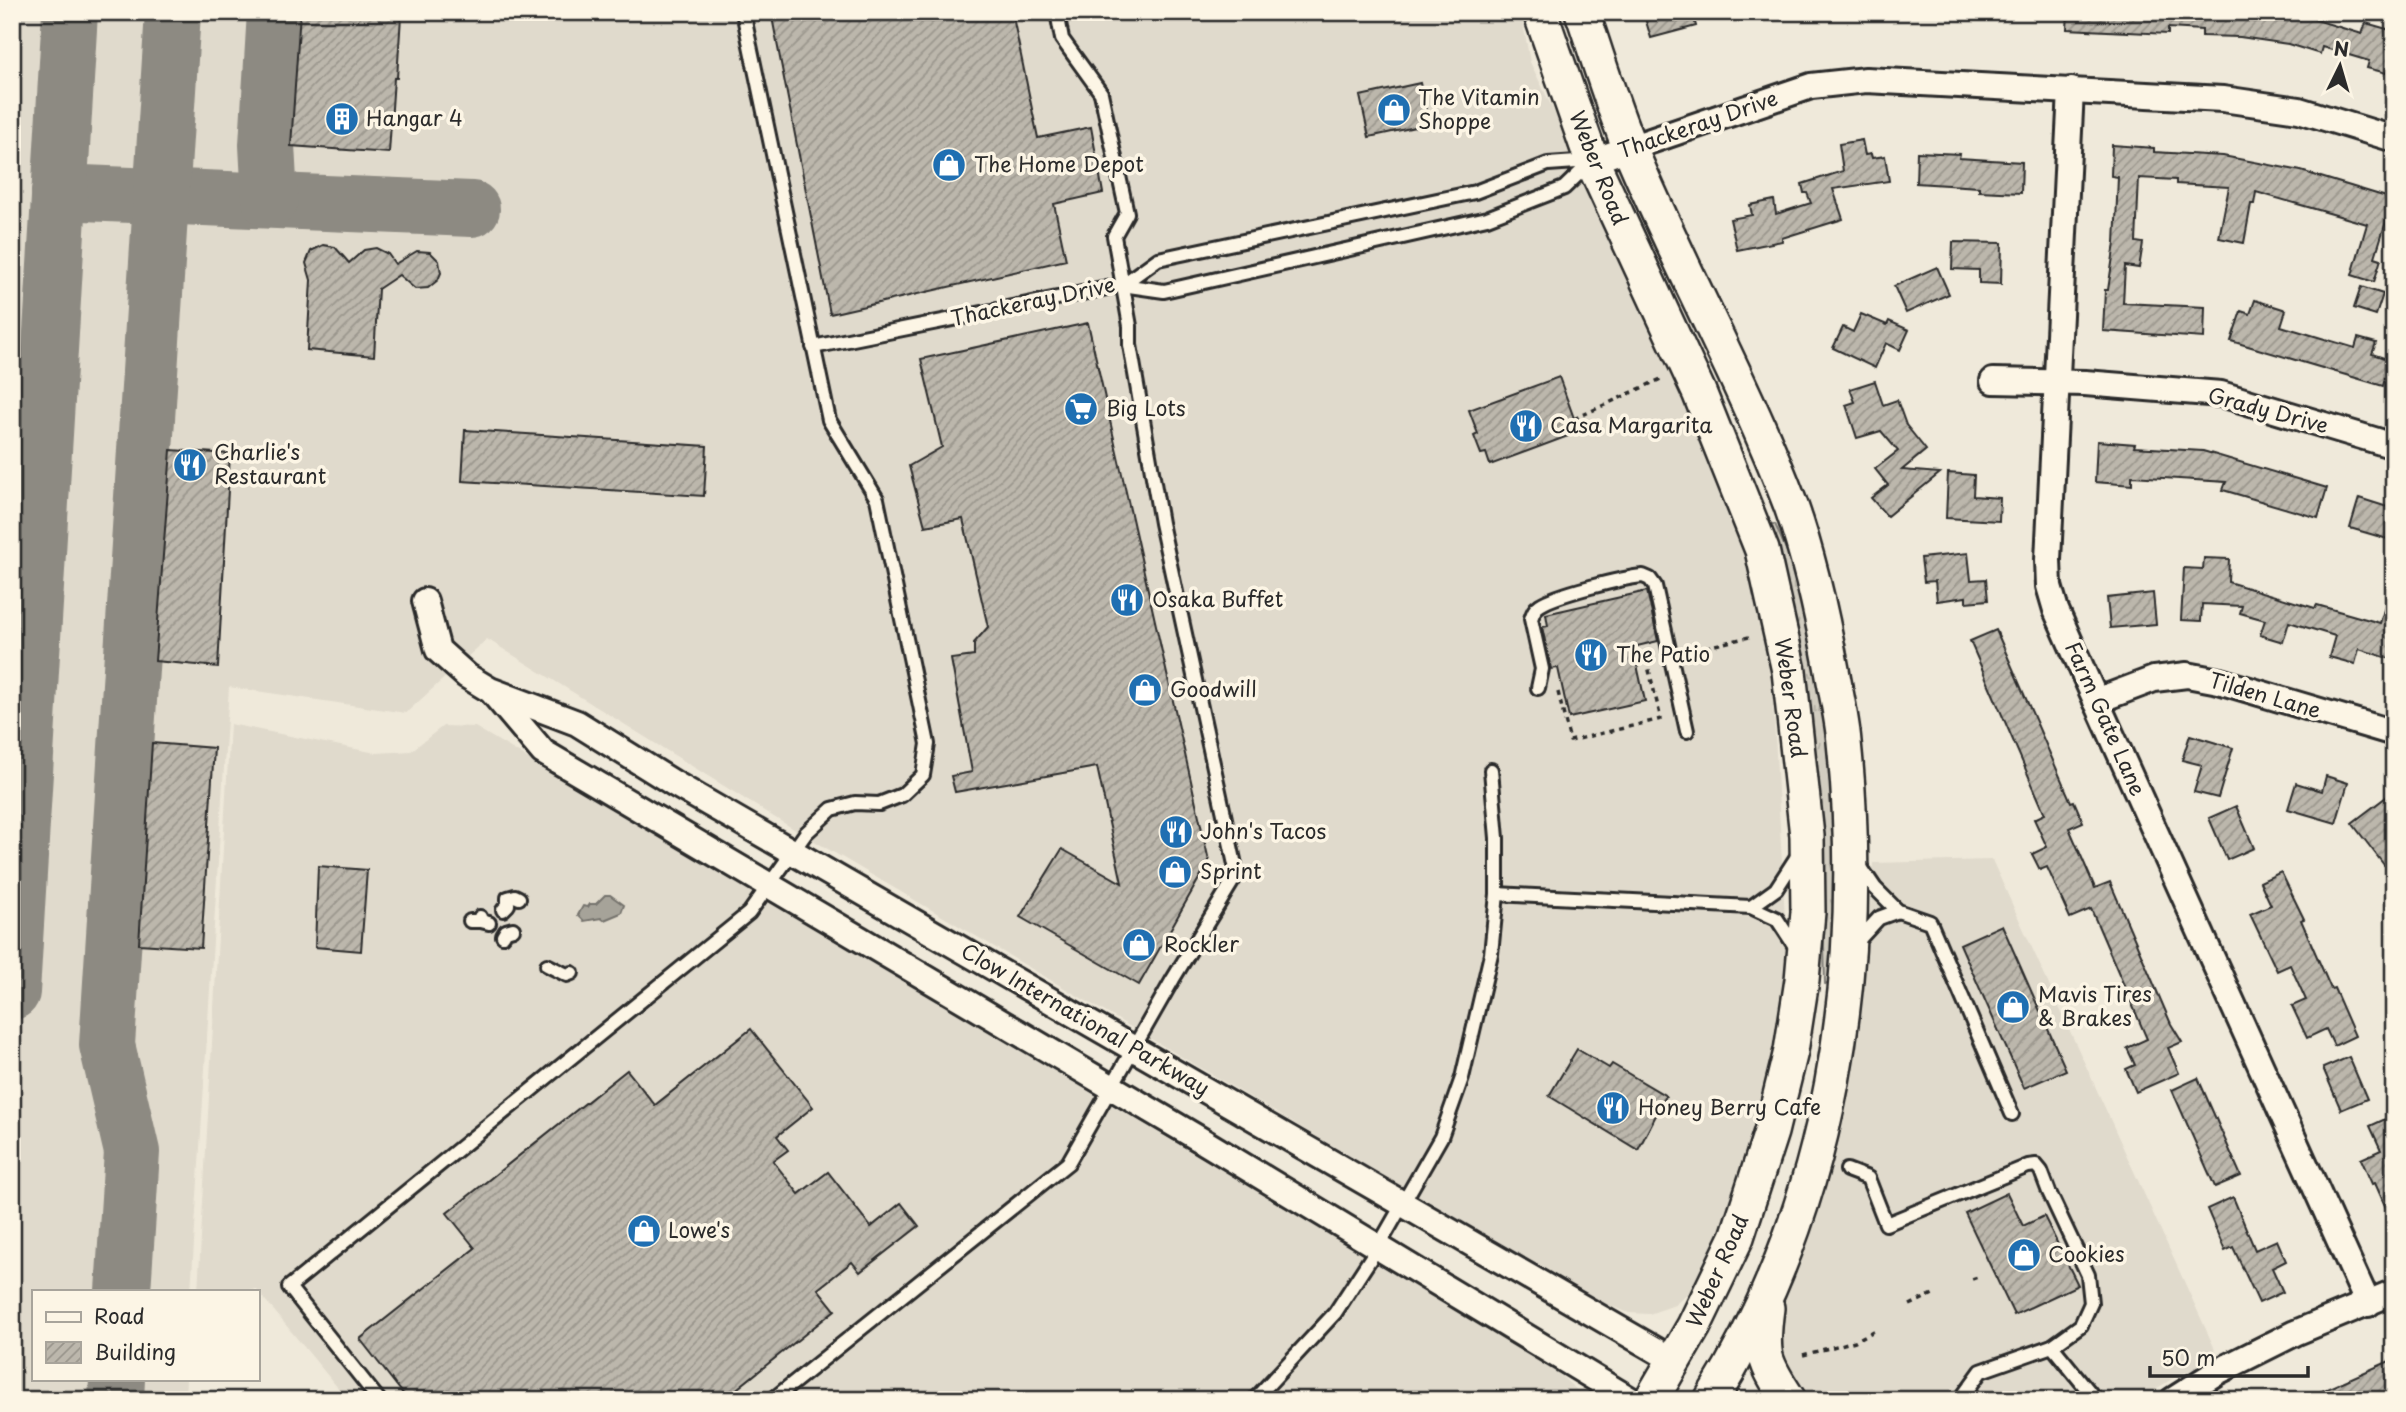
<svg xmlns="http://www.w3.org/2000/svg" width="2406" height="1412" font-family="'Playpen Sans',sans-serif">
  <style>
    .built { fill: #e0dacc }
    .grass { fill: url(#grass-tufts); stroke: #7e7c76; stroke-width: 2 }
    .water { fill: #a6a399; stroke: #75736d; stroke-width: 2 }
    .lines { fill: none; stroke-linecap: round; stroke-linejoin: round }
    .taxiway { stroke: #8d8a82; stroke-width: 56 }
    .building { fill: url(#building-hatch); stroke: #2b2b2b; stroke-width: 2 }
    .service-casing { stroke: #2b2b2b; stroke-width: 18 }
    .minor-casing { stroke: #2b2b2b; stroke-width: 30 }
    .secondary-casing { stroke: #2b2b2b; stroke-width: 38 }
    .path { stroke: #2b2b2b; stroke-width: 3.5; stroke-dasharray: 5 5; stroke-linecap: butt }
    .service { stroke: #fcf5e5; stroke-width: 12 }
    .minor { stroke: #fcf5e5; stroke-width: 24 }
    .secondary { stroke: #fcf5e5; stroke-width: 33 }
    .labels { text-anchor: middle; stroke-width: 7; stroke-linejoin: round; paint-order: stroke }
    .poi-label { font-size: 21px; fill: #2b2b2b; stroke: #fcf5e5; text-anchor: start }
    .street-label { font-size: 21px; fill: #2b2b2b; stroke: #fcf5e5 }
  </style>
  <defs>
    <pattern id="grass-tufts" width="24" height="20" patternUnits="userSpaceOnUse" patternTransform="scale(1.75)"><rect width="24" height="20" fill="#d2cdc0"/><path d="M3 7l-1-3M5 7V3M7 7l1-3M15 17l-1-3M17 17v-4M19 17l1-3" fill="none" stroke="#b4b0a5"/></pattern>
    <pattern id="building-hatch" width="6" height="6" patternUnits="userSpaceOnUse" patternTransform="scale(1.75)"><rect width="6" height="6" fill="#bcb7ac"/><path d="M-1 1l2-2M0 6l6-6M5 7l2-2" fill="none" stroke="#99958c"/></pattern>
  </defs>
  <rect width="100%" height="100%" fill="#efe9da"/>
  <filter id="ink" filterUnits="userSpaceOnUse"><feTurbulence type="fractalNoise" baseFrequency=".0143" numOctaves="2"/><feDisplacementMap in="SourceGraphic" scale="14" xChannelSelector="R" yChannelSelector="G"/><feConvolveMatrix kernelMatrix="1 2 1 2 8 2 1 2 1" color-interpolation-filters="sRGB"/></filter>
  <g filter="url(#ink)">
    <!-- built -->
    <g class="built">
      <path d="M 12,12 L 1521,12 L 1530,62 L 1617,241 L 1742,532 L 1760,599 L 1772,680 L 1787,955 L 1775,1051 L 1745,1166 L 1712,1255 L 1690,1291 L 1675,1305 L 1649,1314 L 1629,1313 L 1595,1300 L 782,822 L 487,639 L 406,713 L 229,687 L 191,1291 L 33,1291 L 33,1379 L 186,1379 L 185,1400 L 12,1400 Z"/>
      <path d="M 230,724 L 376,753 L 411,751 L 443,726 L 475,727 L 1546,1363 L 1578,1391 L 1583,1400 L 348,1400 L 256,1289 L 249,1291 L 198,1291 Z"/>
      <path d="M 1992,860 L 2219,1358 L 2172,1379 L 2137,1400 L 1817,1400 L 1798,1383 L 1783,1350 L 1782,1316 L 1789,1276 L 1849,1076 L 1866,963 L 1873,863 Z"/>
    </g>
    <!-- grass -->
    <path class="grass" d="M 1773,524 L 1775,524 L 1800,582 L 1817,660 L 1837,818 L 1832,985 L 1825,984 L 1823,908 L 1770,525 Z"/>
    <!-- water -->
    <path class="water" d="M 605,895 L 610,895 L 624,905 L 621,913 L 604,920 L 601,918 L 584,921 L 578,915 L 583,906 L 588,907 L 590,904 L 596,904 Z"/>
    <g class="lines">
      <!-- taxiway -->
      <g class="taxiway">
        <path d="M 59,192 L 472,209"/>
        <path d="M 270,200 L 267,145 L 275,12"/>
        <path d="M 12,992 L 70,12"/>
        <path d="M 123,1291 L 132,1152 L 107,1045 L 173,12"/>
        <path d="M 116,1400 L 117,1379"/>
      </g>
    </g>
    <!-- building -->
    <g class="building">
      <path d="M 300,12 L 345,12 L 401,16 L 397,78 L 394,78 L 389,153 L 291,146 Z"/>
      <path d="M 771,12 L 1012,12 L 1038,138 L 1091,127 L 1103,193 L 1054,204 L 1066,260 L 830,314 Z"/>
      <path d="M 1648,12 L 1692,12 L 1696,26 L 1651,38 L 1645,18 L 1649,17 Z"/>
      <path d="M 2068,12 L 2290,12 L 2362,34 L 2366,23 L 2394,31 L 2394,75 L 2367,68 L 2369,61 L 2322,47 L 2320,54 L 2288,44 L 2240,37 L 2202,36 L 2202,30 L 2168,28 L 2168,34 L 2067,29 Z"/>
      <path d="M 1420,83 L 1429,124 L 1369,137 L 1360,96 Z"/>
      <path d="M 1862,140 L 1865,155 L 1871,154 L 1872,158 L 1885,156 L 1889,181 L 1833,189 L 1843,219 L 1782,238 L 1782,241 L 1737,250 L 1730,219 L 1752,215 L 1750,205 L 1774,200 L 1776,214 L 1811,203 L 1807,193 L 1804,193 L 1802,184 L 1843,171 L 1839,144 Z"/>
      <path d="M 2112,145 L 2154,148 L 2154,152 L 2223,156 L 2301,171 L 2393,199 L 2375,257 L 2381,259 L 2374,282 L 2352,275 L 2367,224 L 2256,192 L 2254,204 L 2251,204 L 2244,243 L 2219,238 L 2229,187 L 2176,184 L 2176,180 L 2139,178 L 2136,242 L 2143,243 L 2139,268 L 2125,266 L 2123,303 L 2205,307 L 2204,338 L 2103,331 L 2105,290 L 2108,290 L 2115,243 L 2118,177 L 2111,176 Z"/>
      <path d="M 1917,152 L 1960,154 L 1959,158 L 2022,162 L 2021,193 L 1979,191 L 1979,187 L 1916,183 Z"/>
      <path d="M 1953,242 L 2002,243 L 2001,284 L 1979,283 L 1979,270 L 1952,269 Z"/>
      <path d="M 323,245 L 335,247 L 349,263 L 364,250 L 376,248 L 388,254 L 395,264 L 417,251 L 430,252 L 439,261 L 441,273 L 438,280 L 428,288 L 415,289 L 399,275 L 378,289 L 374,356 L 307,350 L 311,280 L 306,263 L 311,251 Z"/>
      <path d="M 1937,267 L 1949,294 L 1906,313 L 1894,286 Z"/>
      <path d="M 2361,287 L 2383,294 L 2376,315 L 2354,308 Z"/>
      <path d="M 2255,300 L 2286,310 L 2281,326 L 2355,348 L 2358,338 L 2376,343 L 2372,354 L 2390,360 L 2383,386 L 2231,341 L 2241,311 L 2250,314 Z"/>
      <path d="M 1861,314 L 1887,325 L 1889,321 L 1909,330 L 1900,350 L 1886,343 L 1875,368 L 1833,348 L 1843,327 L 1853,332 Z"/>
      <path d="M 1088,323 L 1209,861 L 1139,985 L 1020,917 L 1062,849 L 1122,883 L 1097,767 L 955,792 L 951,776 L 972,772 L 951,659 L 974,656 L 974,643 L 988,627 L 963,519 L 925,526 L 909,466 L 942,447 L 921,359 Z"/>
      <path d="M 1559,377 L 1579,432 L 1490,465 L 1486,453 L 1481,454 L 1474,436 L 1478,434 L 1469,410 Z"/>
      <path d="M 1875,381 L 1883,405 L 1897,400 L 1906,425 L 1926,450 L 1902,470 L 1940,473 L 1887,516 L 1871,498 L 1888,485 L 1875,469 L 1898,451 L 1881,431 L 1857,438 L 1846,405 L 1855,402 L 1850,389 Z"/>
      <path d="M 465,430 L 707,446 L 704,496 L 462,481 Z"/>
      <path d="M 2097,441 L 2135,444 L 2134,447 L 2203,451 L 2327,488 L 2318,518 L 2223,490 L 2226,482 L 2132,476 L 2132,485 L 2095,482 Z"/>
      <path d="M 171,450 L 230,454 L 218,667 L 155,661 Z"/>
      <path d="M 1948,473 L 1974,475 L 1973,496 L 2000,498 L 1999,521 L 1946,518 Z"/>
      <path d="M 2359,498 L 2394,509 L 2394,530 L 2391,540 L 2350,528 Z"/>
      <path d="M 1968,553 L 1971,580 L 1986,579 L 1988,600 L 1966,602 L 1966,597 L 1937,601 L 1935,581 L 1924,582 L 1921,558 Z"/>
      <path d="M 2204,558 L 2229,559 L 2228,582 L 2315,608 L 2317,605 L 2380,623 L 2390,590 L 2394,591 L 2394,660 L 2359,649 L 2355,664 L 2329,657 L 2335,636 L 2289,622 L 2283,642 L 2260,635 L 2265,620 L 2240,613 L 2242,606 L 2202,604 L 2201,621 L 2181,620 L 2184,568 L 2203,569 Z"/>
      <path d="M 1647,591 L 1658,641 L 1633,647 L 1645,701 L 1569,718 L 1558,668 L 1551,669 L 1542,627 L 1548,626 L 1546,614 Z"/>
      <path d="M 2153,593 L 2156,624 L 2110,628 L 2107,598 Z"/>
      <path d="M 1996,630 L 2071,802 L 2074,801 L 2083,822 L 2069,828 L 2095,888 L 2110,882 L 2171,1024 L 2182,1042 L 2168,1048 L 2179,1073 L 2136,1092 L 2126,1069 L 2135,1065 L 2127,1048 L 2147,1039 L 2116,967 L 2091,909 L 2070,918 L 2047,867 L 2040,870 L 2032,854 L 2047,847 L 2034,819 L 2045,814 L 1970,641 Z"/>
      <path d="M 2190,735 L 2233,748 L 2218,798 L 2194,792 L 2202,765 L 2182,760 Z"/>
      <path d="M 152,743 L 214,748 L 201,948 L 139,944 Z"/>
      <path d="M 2326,776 L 2348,783 L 2336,823 L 2288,809 L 2296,783 L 2322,791 Z"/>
      <path d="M 2394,791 L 2394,824 L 2387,830 L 2394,838 L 2394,858 L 2384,865 L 2352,823 Z"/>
      <path d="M 2236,806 L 2254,848 L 2227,860 L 2209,818 Z"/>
      <path d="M 318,866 L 367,870 L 361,951 L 315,947 Z"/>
      <path d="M 2281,872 L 2304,919 L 2301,920 L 2331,989 L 2334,988 L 2355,1036 L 2334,1046 L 2326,1029 L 2307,1038 L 2292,1006 L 2306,1000 L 2290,965 L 2277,971 L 2250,914 L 2271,905 L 2260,882 Z"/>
      <path d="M 2002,925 L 2066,1070 L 2024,1088 L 1960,944 Z"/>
      <path d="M 751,1029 L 813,1107 L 777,1136 L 788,1150 L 773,1161 L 799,1194 L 828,1172 L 871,1227 L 901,1203 L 919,1226 L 860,1272 L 852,1262 L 818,1289 L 835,1310 L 723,1400 L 408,1400 L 360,1339 L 475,1248 L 447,1213 L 627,1070 L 655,1105 Z"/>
      <path d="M 1577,1049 L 1609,1068 L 1612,1064 L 1666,1096 L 1638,1150 L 1549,1096 Z"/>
      <path d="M 2349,1057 L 2367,1099 L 2341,1110 L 2323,1068 Z"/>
      <path d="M 2198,1078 L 2241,1176 L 2215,1187 L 2172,1090 Z"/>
      <path d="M 2394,1115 L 2394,1226 L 2375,1183 L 2372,1184 L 2361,1159 L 2381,1150 L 2370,1126 Z"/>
      <path d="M 2007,1193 L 2023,1226 L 2044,1216 L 2078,1285 L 2014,1315 L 1965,1213 Z"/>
      <path d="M 2233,1197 L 2255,1250 L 2277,1240 L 2286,1261 L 2272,1268 L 2283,1292 L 2259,1303 L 2233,1247 L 2225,1251 L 2207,1209 Z"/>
      <path d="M 2394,1359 L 2394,1391 L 2375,1400 L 2302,1400 Z"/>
    </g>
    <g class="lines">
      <!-- service casing -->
      <g class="service-casing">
        <g id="service">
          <path d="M 1122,285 L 1164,291 L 1487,218 L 1564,188 L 1591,162"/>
          <path d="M 813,347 L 1122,285 L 1158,259 L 1475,192 L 1548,164 L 1591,161"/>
          <path d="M 1538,688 L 1542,669 L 1531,619 C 1533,613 1534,609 1540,605 C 1557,594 1622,578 1643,576 L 1650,579 L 1655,586 L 1687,731"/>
          <path d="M 1497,894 L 1751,907"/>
          <path d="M 503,910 L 508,905 L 508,898 L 515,896 L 519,898"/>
          <path d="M 1898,911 L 1930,922 L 2012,1114"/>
          <path d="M 470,921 L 479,921 L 480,917 L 481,921 L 489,923"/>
          <path d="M 503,936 L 506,931 L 513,929"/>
          <path d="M 1855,944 L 1879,918 L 1898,911 L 1875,888 L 1858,863"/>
          <path d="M 1796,948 L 1777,919 L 1751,907 L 1776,889 L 1798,855"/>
          <path d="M 547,965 L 567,975 L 572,973"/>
          <path d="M 1847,1170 L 1868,1178 L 1886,1224 L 2028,1166 L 2036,1165 L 2041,1171 L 2049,1192 L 2088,1275 L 2091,1303 L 2081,1325 L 2052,1346 L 1981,1371 L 1960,1400"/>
          <path d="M 2052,1346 L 2096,1400"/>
          <path d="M 379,1400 L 289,1287 L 749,913 L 806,833 L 832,809 L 855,803 L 879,804 L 902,795 L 923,775 L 928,744 L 877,499 L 829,420 L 743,12"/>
          <path d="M 772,1400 L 1068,1163 L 1173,979 L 1237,874 L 1161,523 L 1130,345 L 1130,326 L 1114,236 L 1127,213 L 1101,93 L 1062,39 L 1057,12"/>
          <path d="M 1254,1400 L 1335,1313 L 1378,1247 L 1441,1137 L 1462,1078 L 1491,954 L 1497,894 L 1497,838 L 1491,770"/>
        </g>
      </g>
      <!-- minor casing -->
      <g class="minor-casing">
        <g id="minor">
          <path d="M 2071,90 L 2048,560 L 2049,586 L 2056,610 L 2085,676 L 2368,1304"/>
          <path d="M 1592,161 L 1811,86 L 1866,80 L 2223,99 L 2299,110 L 2394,139"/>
          <path d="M 1993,381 L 2085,383 L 2221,394 L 2394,446"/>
          <path d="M 425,601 L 438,650 L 467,676 L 490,690 L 577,723 L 675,784 L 1675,1361"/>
          <path d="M 493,693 L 543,752 L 1201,1140 L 1631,1400"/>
          <path d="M 2096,701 L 2154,679 L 2187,675 L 2219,681 L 2394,733"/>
          <path d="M 2173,1400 L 2217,1372 L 2295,1333 L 2394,1292"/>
        </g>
      </g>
      <!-- secondary casing -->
      <g class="secondary-casing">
        <g id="secondary">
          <path d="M 1540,12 L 1592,161 L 1699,392 L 1762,550 L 1789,671 L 1807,836 L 1808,912 L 1802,980 L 1791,1051 L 1771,1132 L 1737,1237 L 1694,1326 L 1651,1400"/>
          <path d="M 1582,12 C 1598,58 1612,106 1631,151 C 1681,270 1745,384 1791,506 C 1810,559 1822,615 1832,670 C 1836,694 1842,718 1844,742 C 1867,968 1833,1205 1711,1400"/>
          <path d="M 1767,1308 C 1761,1354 1763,1361 1789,1400"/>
        </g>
      </g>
      <!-- path -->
      <g class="path">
        <path d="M 1574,419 L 1663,378"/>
        <path d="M 1686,652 L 1749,637"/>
        <path d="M 1558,692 L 1570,741 L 1661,719 L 1647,662 L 1655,660"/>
        <path d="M 1972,1279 L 1981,1276"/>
        <path d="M 1910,1305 L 1933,1294"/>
        <path d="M 1803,1355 L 1855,1341 L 1874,1331"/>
      </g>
      <!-- service -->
      <use href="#service" class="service"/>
      <!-- minor -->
      <use href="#minor" class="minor"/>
      <!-- secondary -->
      <use href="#secondary" class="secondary"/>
    </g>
  </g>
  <!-- icons -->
  <defs>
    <g id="shop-disc" transform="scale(1.75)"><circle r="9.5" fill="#1f6fb2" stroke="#fcf5e5"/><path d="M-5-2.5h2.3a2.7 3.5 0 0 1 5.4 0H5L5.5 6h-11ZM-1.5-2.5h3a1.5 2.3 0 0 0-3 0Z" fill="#fff"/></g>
    <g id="building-disc" transform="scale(1.75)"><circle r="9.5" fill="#1f6fb2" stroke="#fcf5e5"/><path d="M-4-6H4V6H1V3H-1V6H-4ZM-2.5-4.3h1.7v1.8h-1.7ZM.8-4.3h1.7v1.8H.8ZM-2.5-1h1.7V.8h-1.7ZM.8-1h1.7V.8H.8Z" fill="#fff"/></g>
    <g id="supermarket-disc" transform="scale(1.75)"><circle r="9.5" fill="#1f6fb2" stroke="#fcf5e5"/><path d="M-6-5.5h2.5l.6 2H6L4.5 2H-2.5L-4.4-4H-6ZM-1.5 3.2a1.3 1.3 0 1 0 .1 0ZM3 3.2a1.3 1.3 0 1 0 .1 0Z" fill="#fff"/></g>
    <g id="restaurant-disc" transform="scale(1.75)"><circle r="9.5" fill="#1f6fb2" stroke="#fcf5e5"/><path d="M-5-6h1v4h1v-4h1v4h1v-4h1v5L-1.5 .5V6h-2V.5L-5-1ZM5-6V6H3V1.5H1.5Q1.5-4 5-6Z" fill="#fff"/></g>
  </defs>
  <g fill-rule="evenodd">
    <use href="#shop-disc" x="1394" y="110"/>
    <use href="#building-disc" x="342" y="119"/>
    <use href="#shop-disc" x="949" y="165"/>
    <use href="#supermarket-disc" x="1081" y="409"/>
    <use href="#restaurant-disc" x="1526" y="426"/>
    <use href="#restaurant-disc" x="190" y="465"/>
    <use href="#restaurant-disc" x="1127" y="600"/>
    <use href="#restaurant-disc" x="1591" y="655"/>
    <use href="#shop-disc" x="1145" y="690"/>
    <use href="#restaurant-disc" x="1176" y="832"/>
    <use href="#shop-disc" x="1175" y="872"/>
    <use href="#shop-disc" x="1139" y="945"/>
    <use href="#shop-disc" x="2013" y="1007"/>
    <use href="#restaurant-disc" x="1613" y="1108"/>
    <use href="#shop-disc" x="644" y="1231"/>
    <use href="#shop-disc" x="2024" y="1255"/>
  </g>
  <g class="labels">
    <!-- poi labels -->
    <g class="poi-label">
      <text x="1418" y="105">The Vitamin<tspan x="1418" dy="24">Shoppe</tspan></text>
      <text x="366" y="126">Hangar 4</text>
      <text x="974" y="172">The Home Depot</text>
      <text x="1106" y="416">Big Lots</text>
      <text x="1550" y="433">Casa Margarita</text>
      <text x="214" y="460">Charlie's<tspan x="214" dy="24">Restaurant</tspan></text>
      <text x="1152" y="607">Osaka Buffet</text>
      <text x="1616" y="662">The Patio</text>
      <text x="1170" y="697">Goodwill</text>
      <text x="1200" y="839">John's Tacos</text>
      <text x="1200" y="879">Sprint</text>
      <text x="1164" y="952">Rockler</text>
      <text x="2038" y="1002">Mavis Tires<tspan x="2038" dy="24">&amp; Brakes</tspan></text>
      <text x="1638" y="1115">Honey Berry Cafe</text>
      <text x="668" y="1238">Lowe's</text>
      <text x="2048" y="1262">Cookies</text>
    </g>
    <!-- street labels -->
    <g class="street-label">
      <text transform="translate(1698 125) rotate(-19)" y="7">Thackeray Drive</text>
      <text transform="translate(1598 168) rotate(68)" y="7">Weber Road</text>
      <text transform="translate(1033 302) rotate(-12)" y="7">Thackeray Drive</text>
      <text transform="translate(2268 411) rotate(15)" y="7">Grady Drive</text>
      <text transform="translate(2265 696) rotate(16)" y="7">Tilden Lane</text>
      <text transform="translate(1790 698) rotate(82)" y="7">Weber Road</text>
      <text transform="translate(2105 719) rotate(66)" y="7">Farm Gate Lane</text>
      <text transform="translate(1085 1020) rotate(30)" y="7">Clow International Parkway</text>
      <text transform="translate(1718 1271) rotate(-66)" y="7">Weber Road</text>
    </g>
  </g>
  <!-- margin -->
  <rect width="2406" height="1412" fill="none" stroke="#fcf5e5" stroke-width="42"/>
  <rect x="21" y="21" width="2364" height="1370" fill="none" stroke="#2b2b2b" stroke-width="2.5" filter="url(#ink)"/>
  <!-- legend -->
  <rect x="32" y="1290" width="228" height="91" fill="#fcf5e5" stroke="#a8a49b" stroke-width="2"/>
  <rect x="46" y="1312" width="35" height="10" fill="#fcf5e5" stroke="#a8a49b" stroke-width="2"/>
  <text x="94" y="1324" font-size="21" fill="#2b2b2b">Road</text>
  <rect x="46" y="1342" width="35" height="21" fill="url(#building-hatch)" stroke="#a8a49b" stroke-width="2"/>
  <text x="94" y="1360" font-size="21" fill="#2b2b2b">Building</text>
  <!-- north arrow -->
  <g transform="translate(2340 66) rotate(5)" stroke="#fcf5e5" stroke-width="5" paint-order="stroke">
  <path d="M0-5L12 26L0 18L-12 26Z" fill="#2b2b2b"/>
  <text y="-10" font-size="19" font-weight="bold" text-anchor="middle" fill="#2b2b2b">N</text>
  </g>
  <!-- scale -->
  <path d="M2150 1366v10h158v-10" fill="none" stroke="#2b2b2b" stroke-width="3.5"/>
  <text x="2161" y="1366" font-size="21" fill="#2b2b2b" stroke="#fcf5e5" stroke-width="5" paint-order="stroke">50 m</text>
</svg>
